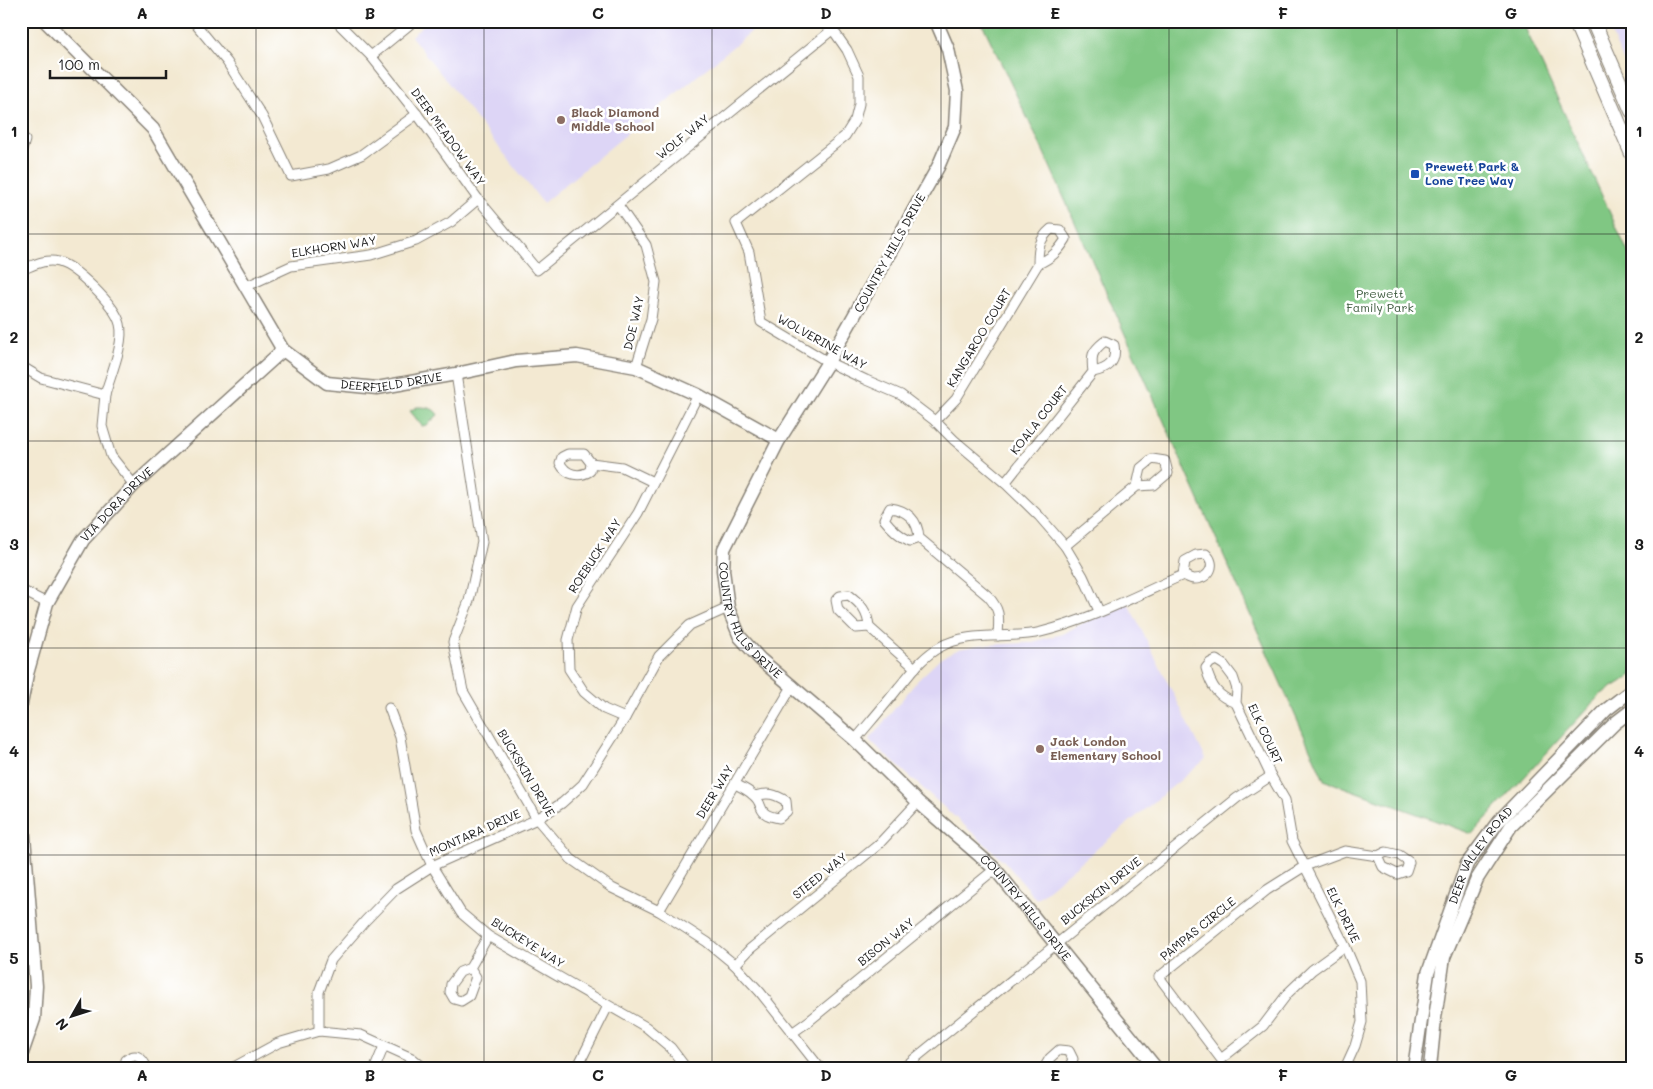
<svg xmlns="http://www.w3.org/2000/svg" width="1653" height="1089" font-family="Mali,sans-serif">
  <style>
    .built { fill: #ddd5f6 }
    .green { fill: #80c783; stroke: #4e7250 }
    .lines { fill: none; stroke-linecap: round; stroke-linejoin: round }
    .street-casing { stroke: #888277; stroke-width: 11 }
    .secondary-casing { stroke: #888277; stroke-width: 15 }
    .primary-casing { stroke: #888277; stroke-width: 16 }
    .street { stroke: #fff; stroke-width: 9 }
    .secondary { stroke: #fff; stroke-width: 12 }
    .primary { stroke: #fff; stroke-width: 14 }
    .grid { fill: none; stroke: #1c1c1c; stroke-width: 1; stroke-opacity: 0.55 }
    .education-dot { fill: #8d6e63; stroke: #fff; stroke-width: 2 }
    .transit-dot { fill: #1a4fb4; stroke: #fff; stroke-width: 2 }
    .labels { text-anchor: middle; stroke-width: 5; stroke-linejoin: round; paint-order: stroke }
    .education-label { font-size: 12px; font-weight: bold; fill: #785e54; stroke: #fff; text-anchor: start }
    .street-label { font-size: 12px; fill: #1c1c1c; stroke: #fff }
    .transit-label { font-size: 12px; font-weight: bold; fill: #164399; stroke: #fff; text-anchor: start }
    .park-label { font-size: 12px; fill: #446045; stroke: #fff }
    .neatline { fill: none; stroke: #1c1c1c; stroke-width: 2 }
    .grid-label { font-size: 16px; text-anchor: middle; font-weight: bold; fill: #1c1c1c }
  </style>
  <rect width="100%" height="100%" fill="#fff"/>
  <filter id="ink" filterUnits="userSpaceOnUse"><feTurbulence type="fractalNoise" baseFrequency=".02" numOctaves="2"/><feDisplacementMap in="SourceGraphic" scale="10" xChannelSelector="R" yChannelSelector="G"/><feConvolveMatrix kernelMatrix="1 2 1 2 8 2 1 2 1" color-interpolation-filters="sRGB"/></filter>
  <filter id="wash" filterUnits="userSpaceOnUse"><feTurbulence type="fractalNoise" baseFrequency=".0096" numOctaves="4" result="noise"/><feDisplacementMap in="SourceGraphic" scale="20" xChannelSelector="R" yChannelSelector="G"/><feGaussianBlur stdDeviation="1.12" result="paint"/><feColorMatrix in="noise" values="0 0 0 0 0 0 0 0 0 0 0 0 0 0 0 0 0 1.4 0 .05"/><feComposite in="paint" operator="in"/></filter>
  <g filter="url(#wash)">
    <rect width="100%" height="100%" fill="#f3e9d2"/>
    <!-- built -->
    <g class="built">
      <path d="M 428,21 L 764,21 L 543,203 L 411,36 Z"/>
      <path d="M 1606,21 L 1632,21 L 1632,80 Z"/>
      <path d="M 1127,601 L 1206,759 L 1036,899 L 1004,861 L 869,740 L 918,680 L 941,658 L 959,649 L 980,645 L 1029,643 L 1062,634 Z"/>
    </g>
    <!-- green -->
    <g class="green">
      <path d="M 981,21 L 1522,21 L 1632,261 L 1632,675 L 1600,695 L 1472,834 L 1324,780 L 1044,153 Z"/>
      <path d="M 417,407 C 425,407 434,407 438,415 L 427,425 L 422,426 L 410,411 Z"/>
    </g>
  </g>
  <g filter="url(#ink)">
    <g class="lines">
      <!-- street casing -->
      <g class="street-casing">
        <g id="street">
          <path d="M 193,21 L 227,62 L 262,116 L 291,176 L 329,169 L 361,155 L 417,114"/>
          <path d="M 336,21 L 371,56 L 417,114 L 478,199 L 537,270 L 843,21"/>
          <path d="M 833,30 L 847,50 L 859,76 L 859,104 L 855,120 L 845,136 L 736,223 L 749,252 L 761,322 L 828,362 L 866,380 L 901,395 L 935,421 L 954,440 L 1005,483 L 1039,516 L 1065,546 L 1083,576 L 1099,611"/>
          <path d="M 371,56 L 414,21"/>
          <path d="M 21,134 L 25,140 L 23,147 L 21,148"/>
          <path d="M 618,205 L 646,245 L 656,282 L 651,319 L 636,367"/>
          <path d="M 21,270 C 32,266 46,258 58,262 C 76,267 115,305 120,324 C 125,343 110,376 105,395 L 41,378 L 21,366"/>
          <path d="M 245,287 L 291,266 L 371,255 L 416,241 L 451,222 L 478,199"/>
          <path d="M 456,374 L 482,542 L 469,601 L 453,642 L 463,691 L 537,819 L 571,859 L 612,888 L 659,911 L 707,942 L 735,965 L 760,992 L 820,1068"/>
          <path d="M 105,395 L 102,426 L 111,456 L 134,485"/>
          <path d="M 935,421 L 956,399 L 1038,264 C 1051,258 1058,252 1066,239 L 1060,230 L 1051,229 C 1039,239 1038,249 1038,264"/>
          <path d="M 591,463 L 590,471 C 579,478 566,475 560,463 L 562,457 L 568,454 L 584,454 L 591,463 L 622,467 L 653,482"/>
          <path d="M 1005,483 L 1093,372 C 1109,369 1117,362 1114,345 L 1105,341 C 1091,352 1091,356 1093,372"/>
          <path d="M 919,538 L 910,541 C 899,536 891,528 884,519 L 890,508 C 907,510 918,520 919,538 L 988,596 C 1001,611 999,617 998,636"/>
          <path d="M 1065,546 L 1137,486 L 1154,485 L 1168,473 L 1165,461 L 1152,459 L 1141,468 L 1137,486"/>
          <path d="M 21,590 L 47,603"/>
          <path d="M 869,627 L 856,628 L 838,610 L 836,600 L 840,596 L 849,595 C 861,604 868,612 869,627 L 915,668"/>
          <path d="M 1236,703 C 1218,697 1211,687 1206,668 L 1210,663 L 1216,660 L 1224,665 L 1233,677 L 1237,689 L 1236,703 L 1271,776 L 1285,800 L 1292,841 L 1345,946 L 1360,981 L 1362,1022 L 1355,1046 L 1345,1068"/>
          <path d="M 389,708 L 400,737 L 416,830 L 432,866 L 461,913 L 488,936 L 646,1027 L 671,1048 L 686,1068"/>
          <path d="M 625,718 L 604,709 L 584,692 L 569,669 L 568,640 L 577,606 L 638,513 L 698,395"/>
          <path d="M 855,740 C 870,722 885,705 899,687 C 911,673 923,656 940,647 C 970,630 1008,640 1041,632 C 1090,620 1137,595 1183,575 C 1186,576 1190,579 1194,579 C 1210,579 1217,564 1206,554 L 1196,555 L 1185,561 L 1183,575"/>
          <path d="M 735,784 C 741,787 748,790 753,795 C 766,805 754,814 779,818 L 787,811 L 786,801 C 775,794 768,792 755,796"/>
          <path d="M 659,911 L 793,685"/>
          <path d="M 1345,946 L 1312,970 L 1288,993 L 1263,1026 L 1221,1059 L 1159,977 L 1267,890 L 1305,866 L 1345,851 L 1378,856 L 1386,852 L 1399,855 L 1409,862 L 1406,871 L 1397,874 L 1383,867 L 1378,856"/>
          <path d="M 735,965 L 750,949 L 878,845 L 918,802"/>
          <path d="M 470,968 L 476,977 L 469,996 L 461,1001 L 454,999 L 450,992 L 451,984 L 460,972 L 470,968 L 488,936"/>
          <path d="M 319,1031 L 319,992 L 331,960 L 365,921 L 396,889 L 432,866 L 537,819 L 562,803 L 583,784 L 625,718 L 659,656 L 690,625 L 728,608"/>
          <path d="M 792,1033 L 809,1021 L 995,869"/>
          <path d="M 124,1068 L 126,1060 C 136,1052 142,1057 147,1068"/>
          <path d="M 232,1068 L 278,1043 L 319,1031 L 361,1035 L 412,1058 L 424,1068"/>
          <path d="M 375,1068 L 384,1046"/>
          <path d="M 577,1068 L 608,1006"/>
          <path d="M 903,1068 L 1237,798 L 1271,776"/>
          <path d="M 1044,1068 L 1050,1058 L 1059,1050 L 1069,1051 L 1073,1059 L 1069,1068"/>
        </g>
      </g>
      <!-- secondary casing -->
      <g class="secondary-casing">
        <g id="secondary">
          <path id="s1" d="M 45,21 L 153,129 L 283,350 L 327,383 L 377,388 L 456,374 L 516,361 L 577,356 L 636,367 L 698,395 L 779,440"/>
          <path id="s2" d="M 936,21 L 948,49 L 957,91 L 955,127 L 938,167 L 828,362 L 779,440 L 724,549 L 723,570 L 728,608 L 740,637 L 760,659 L 855,740 L 918,802 L 995,869 L 1156,1068"/>
          <path id="s3" d="M 21,704 L 27,674 L 47,603 L 83,540 L 134,485 L 283,350"/>
          <path d="M 21,799 L 36,986 L 34,1019 L 21,1056"/>
          <path id="s4" d="M 1414,1068 L 1428,973 L 1467,864 L 1498,822 L 1606,710 L 1632,690"/>
          <path d="M 1430,1068 L 1435,1018 L 1444,957 L 1477,879 L 1511,826 L 1615,723 L 1632,710"/>
        </g>
      </g>
      <!-- primary casing -->
      <g class="primary-casing">
        <g id="primary">
          <path d="M 1575,21 L 1632,154"/>
          <path d="M 1593,21 L 1632,111"/>
        </g>
      </g>
      <!-- street -->
      <use href="#street" class="street"/>
      <!-- secondary -->
      <use href="#secondary" class="secondary"/>
      <!-- primary -->
      <use href="#primary" class="primary"/>
    </g>
  </g>
  <!-- grid -->
  <path class="grid" d="M 256,21 L 256,1068M 484,21 L 484,1068M 712,21 L 712,1068M 941,21 L 941,1068M 1169,21 L 1169,1068M 1397,21 L 1397,1068M 21,234 L 1632,234M 21,441 L 1632,441M 21,648 L 1632,648M 21,855 L 1632,855"/>
  <!-- markers -->
  <g class="education-dot">
    <circle cx="561" cy="120" r="5"/>
    <circle cx="1040" cy="749" r="5"/>
  </g>
  <rect class="transit-dot" x="1410" y="169" width="10" height="10" rx="2.5"/>
  <g class="labels">
    <!-- education labels -->
    <g class="education-label">
      <text x="571" y="117">Black Diamond<tspan x="571" dy="14">Middle School</tspan></text>
      <text x="1050" y="746">Jack London<tspan x="1050" dy="14">Elementary School</tspan></text>
    </g>
    <!-- street labels -->
    <g class="street-label">
      <text transform="translate(448 137) rotate(54)" y="4">DEER MEADOW WAY</text>
      <text transform="translate(683 137) rotate(-39)" y="4">WOLF WAY</text>
      <text transform="translate(334 247) rotate(-9)" y="4">ELKHORN WAY</text>
      <text transform="translate(890 253) rotate(-61)" y="4">COUNTRY HILLS DRIVE</text>
      <text transform="translate(634 323) rotate(-77)" y="4">DOE WAY</text>
      <text transform="translate(979 338) rotate(-59)" y="4">KANGAROO COURT</text>
      <text transform="translate(822 342) rotate(29)" y="4">WOLVERINE WAY</text>
      <text dy="4" stroke="none"><textPath href="#s1" startOffset="529">DEERFIELD DRIVE</textPath></text>
      <text transform="translate(1039 420) rotate(-52)" y="4">KOALA COURT</text>
      <text dy="4" stroke="none"><textPath href="#s3" startOffset="226">VIA DORA DRIVE</textPath></text>
      <text transform="translate(595 556) rotate(-57)" y="4">ROEBUCK WAY</text>
      <text dy="4" stroke="none"><textPath href="#s2" startOffset="671">COUNTRY HILLS DRIVE</textPath></text>
      <text transform="translate(1265 734) rotate(65)" y="4">ELK COURT</text>
      <text transform="translate(526 773) rotate(59)" y="4">BUCKSKIN DRIVE</text>
      <text transform="translate(715 792) rotate(-59)" y="4">DEER WAY</text>
      <text transform="translate(475 833) rotate(-24)" y="4">MONTARA DRIVE</text>
      <text dy="4" stroke="none"><textPath href="#s4" startOffset="226">DEER VALLEY ROAD</textPath></text>
      <text transform="translate(820 876) rotate(-39)" y="4">STEED WAY</text>
      <text transform="translate(1101 891) rotate(-39)" y="4">BUCKSKIN DRIVE</text>
      <text dy="4" stroke="none"><textPath href="#s2" startOffset="1076">COUNTRY HILLS DRIVE</textPath></text>
      <text transform="translate(1343 915) rotate(64)" y="4">ELK DRIVE</text>
      <text transform="translate(1198 929) rotate(-39)" y="4">PAMPAS CIRCLE</text>
      <text transform="translate(886 942) rotate(-39)" y="4">BISON WAY</text>
      <text transform="translate(528 943) rotate(32)" y="4">BUCKEYE WAY</text>
    </g>
    <!-- transit labels -->
    <g class="transit-label">
      <text x="1425" y="171">Prewett Park &amp;<tspan x="1425" dy="14">Lone Tree Way</tspan></text>
    </g>
    <!-- park labels -->
    <g class="park-label">
      <text x="1380" y="298">Prewett<tspan x="1380" dy="14">Family Park</tspan></text>
    </g>
  </g>
  <!-- margin -->
  <rect width="1653" height="1089" fill="none" stroke="#fff" stroke-width="55"/>
  <!-- north arrow -->
  <g transform="translate(72 1016) rotate(231)" stroke="#ffffff" stroke-width="4" paint-order="stroke">
  <path d="M0-4L9 19L0 12L-9 19Z" fill="#1c1c1c"/>
  <text y="-8" font-size="14" font-weight="bold" text-anchor="middle" fill="#1c1c1c">N</text>
  </g>
  <!-- scale -->
  <path d="M50 70v8h116v-8" fill="none" stroke="#1c1c1c" stroke-width="2.5"/>
  <text x="58" y="70" font-size="15" fill="#1c1c1c" stroke="#ffffff" stroke-width="4" paint-order="stroke">100 m</text>
  <rect x="28" y="28" width="1598" height="1034" class="neatline"/>
  <g class="grid-label">
    <text x="142" y="19">A</text>
    <text x="370" y="19">B</text>
    <text x="598" y="19">C</text>
    <text x="826" y="19">D</text>
    <text x="1055" y="19">E</text>
    <text x="1283" y="19">F</text>
    <text x="1511" y="19">G</text>
    <text x="14" y="137">1</text>
    <text x="1639" y="137">1</text>
    <text x="14" y="343">2</text>
    <text x="1639" y="343">2</text>
    <text x="14" y="550">3</text>
    <text x="1639" y="550">3</text>
    <text x="14" y="757">4</text>
    <text x="1639" y="757">4</text>
    <text x="14" y="964">5</text>
    <text x="1639" y="964">5</text>
    <text x="142" y="1081">A</text>
    <text x="370" y="1081">B</text>
    <text x="598" y="1081">C</text>
    <text x="826" y="1081">D</text>
    <text x="1055" y="1081">E</text>
    <text x="1283" y="1081">F</text>
    <text x="1511" y="1081">G</text>
  </g>
</svg>
